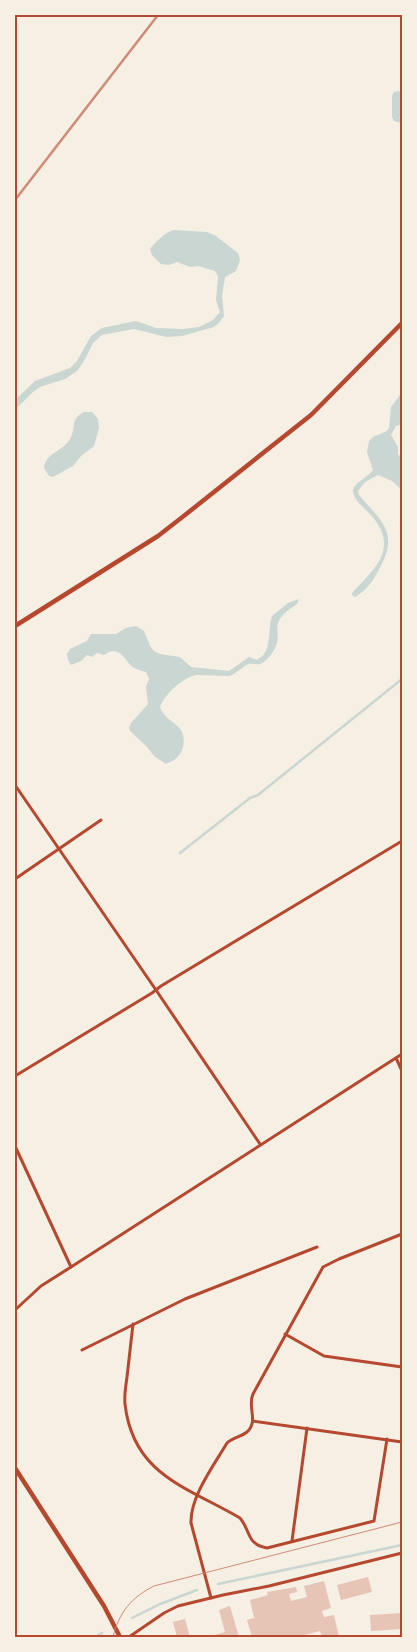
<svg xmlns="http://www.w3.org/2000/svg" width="417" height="1652" font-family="'Exo 2',sans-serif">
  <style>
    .water { fill: #c9d6d2 }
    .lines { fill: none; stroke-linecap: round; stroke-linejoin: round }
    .stream { stroke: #c9d6d2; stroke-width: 2.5 }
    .building { fill: #e6c5b7 }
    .minor { stroke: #b5482f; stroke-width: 3 }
    .secondary { stroke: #b5482f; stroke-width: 4.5 }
    .tram { stroke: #cf8b77; stroke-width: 1 }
    .rail { stroke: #cf8b77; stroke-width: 2.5 }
    .neatline { fill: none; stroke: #b5482f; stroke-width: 2 }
  </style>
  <rect width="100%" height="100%" fill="#f6efe4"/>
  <!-- water -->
  <g class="water">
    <path d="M 399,91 L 402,93 L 402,123 L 394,121 L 392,117 L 392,95 L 394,92 Z"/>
    <path d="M 174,230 L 207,232 L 216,236 L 238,253 L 240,260 L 236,271 L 225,277 L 222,296 L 224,316 L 219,323 L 214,327 L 182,336 L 166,337 L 134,329 L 102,335 L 93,343 L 84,361 L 77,371 L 65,379 L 40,387 L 33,392 L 15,410 L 15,400 L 35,381 L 70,368 L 77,361 L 91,336 L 102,328 L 136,321 L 156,328 L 183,329 L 199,327 L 213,320 L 220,312 L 216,300 L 218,276 L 215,271 L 198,266 L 190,267 L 177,262 L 169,265 L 161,264 L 152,255 L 150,249 C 157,241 164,233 174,230 Z"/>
    <path d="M 402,392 L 402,424 L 396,426 L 391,435 L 398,447 L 398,454 L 402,459 L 402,490 L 392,481 L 378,475 L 365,482 L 358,491 L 359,495 C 383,523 400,533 378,571 C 373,581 366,591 355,597 L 352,595 L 352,593 C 378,566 401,545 367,511 C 360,504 353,499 353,489 C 358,480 367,478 373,470 L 367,452 L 369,441 L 373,437 L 387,431 L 389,428 L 391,407 Z"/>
    <path d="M 84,412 L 92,412 L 98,419 L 99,428 L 94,446 L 81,456 L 73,466 L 53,477 L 49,476 L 44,468 C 45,453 64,451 70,439 C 77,427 69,420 84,412 Z"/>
    <path d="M 299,599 L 297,604 C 290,609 282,613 278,623 C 276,630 279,636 277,643 C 275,650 267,662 260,664 C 256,665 253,663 249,664 C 242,666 237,674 229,676 C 219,676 208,675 197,675 C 184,676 164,695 160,707 C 166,725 188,722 183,747 C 181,756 174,761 166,764 L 154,756 L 147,747 L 130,731 L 129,728 L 131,723 L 148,704 L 146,687 L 149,679 L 146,672 C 143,671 138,670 134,668 C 126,664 121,643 104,655 L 97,653 L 92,657 L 87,655 L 81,661 L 71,665 L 68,660 L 67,654 L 70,649 L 87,641 L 91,634 L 116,634 L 126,628 L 136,626 L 144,631 L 150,646 L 154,651 L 160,654 L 180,657 L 191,667 L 229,671 L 249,657 L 257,660 C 273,652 267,631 272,616 L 288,603 Z"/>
  </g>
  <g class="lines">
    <!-- stream -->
    <g class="stream">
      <path d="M 180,853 L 250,798 L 258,795 L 402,679"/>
      <path d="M 218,1584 L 402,1545"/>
      <path d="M 132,1618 L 160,1604 L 197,1590"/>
      <path d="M 95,1637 L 102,1633"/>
    </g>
  </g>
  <!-- building -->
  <g class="building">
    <path d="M 368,1577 L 372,1592 L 341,1600 L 337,1585 Z"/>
    <path d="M 324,1581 L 331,1608 L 322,1611 L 324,1617 L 334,1615 L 339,1637 L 322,1637 L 320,1631 L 297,1637 L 252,1637 L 247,1620 L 254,1618 L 250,1600 L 268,1595 L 267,1592 L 296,1587 L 297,1592 L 289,1594 L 291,1601 L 307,1597 L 304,1586 Z"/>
    <path d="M 230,1606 L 239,1637 L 207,1637 L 225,1632 L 219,1610 Z"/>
    <path d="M 402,1613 L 402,1629 L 371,1631 L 370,1615 Z"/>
    <path d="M 185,1619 L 190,1637 L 177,1637 L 173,1622 Z"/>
  </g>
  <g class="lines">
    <!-- minor -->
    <g class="minor">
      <path d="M 15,785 L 156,990 L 260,1144"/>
      <path d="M 15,879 L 101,820"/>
      <path d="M 396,1058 L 402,1071"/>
      <path d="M 15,1076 L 152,993 L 161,986 L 402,841"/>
      <path d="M 15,1146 L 71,1267"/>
      <path d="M 15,1310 L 41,1286 L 71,1267 L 402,1054"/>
      <path d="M 133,1324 C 131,1342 129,1359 127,1377 C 126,1385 124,1395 125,1404 C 133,1475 187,1487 240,1518 C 251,1531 246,1544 267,1548 L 374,1521 L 387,1439"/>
      <path d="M 285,1334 L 324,1356 L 402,1367"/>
      <path d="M 82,1350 L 185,1299 L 317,1247"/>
      <path d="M 253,1421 L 402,1442"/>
      <path d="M 292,1541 L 307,1428"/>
      <path d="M 211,1598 L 191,1523 C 190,1497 214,1465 227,1443 C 233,1437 241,1437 247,1432 C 259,1421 247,1407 253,1394 L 323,1267 L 339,1259 L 402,1234"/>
      <path d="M 129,1637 L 164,1613 L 178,1606 L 223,1595 L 269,1586 L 402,1553"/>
    </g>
    <!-- secondary -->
    <g class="secondary">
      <path d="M 15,626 L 158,536 L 185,515 L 311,415 L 402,323"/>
      <path d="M 15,1468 L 104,1606 L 120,1637"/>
    </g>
    <!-- tram -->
    <path class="tram" d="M 113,1637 C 119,1612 132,1597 154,1586 L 402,1522"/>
    <!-- rail -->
    <path class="rail" d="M 15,200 L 158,15"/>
  </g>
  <!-- border -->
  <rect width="417" height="1652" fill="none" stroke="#f6efe4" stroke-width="32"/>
  <rect x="16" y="16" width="385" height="1620" class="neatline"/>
</svg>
